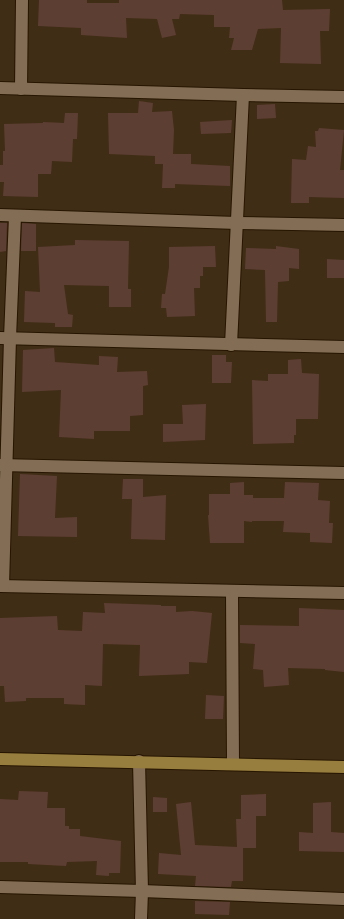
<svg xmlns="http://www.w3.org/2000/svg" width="344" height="919" font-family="'Work Sans',sans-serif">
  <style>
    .building { fill: #5d3e33 }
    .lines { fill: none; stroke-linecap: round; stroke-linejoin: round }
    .minor-casing { stroke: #261500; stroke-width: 14 }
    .major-casing { stroke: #261500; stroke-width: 14 }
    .minor { stroke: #836e55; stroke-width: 12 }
    .major { stroke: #977d3e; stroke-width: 12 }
  </style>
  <rect width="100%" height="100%" fill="#402d16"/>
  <!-- building -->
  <g class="building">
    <path d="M 39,0 L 87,0 L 87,3 L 119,3 L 119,0 L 282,0 L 283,10 L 330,9 L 329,31 L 320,31 L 321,64 L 280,63 L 281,28 L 258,29 L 252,50 L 231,50 L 234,38 L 229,38 L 230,27 L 214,27 L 214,15 L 180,14 L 179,19 L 172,19 L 176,35 L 162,38 L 157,19 L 126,18 L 127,38 L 81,35 L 81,28 L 38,26 Z"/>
    <path d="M 139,101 L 153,103 L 152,112 L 172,111 L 174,130 L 173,154 L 191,154 L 191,164 L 230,166 L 230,186 L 175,184 L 175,188 L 162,188 L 163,164 L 155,164 L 155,156 L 109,154 L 108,113 L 138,113 Z"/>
    <path d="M 275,104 L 276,118 L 257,119 L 257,105 Z"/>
    <path d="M 65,113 L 78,113 L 77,139 L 73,139 L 72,162 L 52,161 L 51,174 L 38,174 L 38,197 L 3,196 L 4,182 L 0,182 L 0,165 L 3,165 L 3,151 L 5,151 L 4,124 L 43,123 L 43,122 L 64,123 Z"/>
    <path d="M 232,120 L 231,133 L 201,134 L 200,122 Z"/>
    <path d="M 319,128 L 344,130 L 340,170 L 344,170 L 344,198 L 309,197 L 309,203 L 291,203 L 292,159 L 306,160 L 308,146 L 316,147 L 315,131 L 318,131 Z"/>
    <path d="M 0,223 L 7,223 L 6,251 L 0,252 Z"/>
    <path d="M 22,223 L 36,224 L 36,251 L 21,251 Z"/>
    <path d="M 75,240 L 129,241 L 128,289 L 131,289 L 131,307 L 109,307 L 109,286 L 64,285 L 68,314 L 73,315 L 72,327 L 55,327 L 55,323 L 24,322 L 25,291 L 40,292 L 38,247 L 75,245 Z"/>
    <path d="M 215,246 L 216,267 L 203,267 L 203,276 L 200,276 L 200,288 L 194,288 L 195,316 L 167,317 L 166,308 L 161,308 L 162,294 L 165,294 L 169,267 L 169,247 Z"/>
    <path d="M 276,246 L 299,249 L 299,269 L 289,268 L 289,281 L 278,282 L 277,322 L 266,322 L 265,270 L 245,269 L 246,248 L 276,249 Z"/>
    <path d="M 327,259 L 344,260 L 344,278 L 327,278 Z"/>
    <path d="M 54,348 L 55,362 L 99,365 L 99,356 L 118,357 L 117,372 L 147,371 L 148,385 L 143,386 L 143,415 L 130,416 L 130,431 L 94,431 L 94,439 L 59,437 L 61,390 L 22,392 L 23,350 Z"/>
    <path d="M 212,355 L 226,355 L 226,362 L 232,362 L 231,383 L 212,383 Z"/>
    <path d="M 301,359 L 302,373 L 319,374 L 318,419 L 296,419 L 296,435 L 294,435 L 294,443 L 253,444 L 252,380 L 268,381 L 268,374 L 288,374 L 288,360 Z"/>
    <path d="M 206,404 L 205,440 L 163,442 L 163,424 L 183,424 L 182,405 Z"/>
    <path d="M 20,474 L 57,476 L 55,518 L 77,517 L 77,537 L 18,536 Z"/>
    <path d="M 123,479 L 143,479 L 143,497 L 166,495 L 165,540 L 131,539 L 132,499 L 122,499 Z"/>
    <path d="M 244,482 L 244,495 L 253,495 L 253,498 L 284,498 L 285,482 L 319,483 L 318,500 L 330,501 L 329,523 L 333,523 L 332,543 L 310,542 L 310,533 L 283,532 L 284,521 L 252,521 L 252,522 L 244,521 L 244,543 L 210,543 L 208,515 L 209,515 L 209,494 L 230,494 L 230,483 Z"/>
    <path d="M 104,603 L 161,605 L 161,606 L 176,606 L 176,612 L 192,611 L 212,613 L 207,663 L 189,662 L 189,674 L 139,676 L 140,645 L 103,644 L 102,686 L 85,685 L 85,705 L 64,704 L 64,698 L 26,698 L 26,701 L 5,702 L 4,686 L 0,686 L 0,618 L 57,616 L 58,630 L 82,631 L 83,612 L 105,613 Z"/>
    <path d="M 299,608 L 344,610 L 344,672 L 325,670 L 325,669 L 288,668 L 289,685 L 264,687 L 263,670 L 253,669 L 255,644 L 240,643 L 240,625 L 299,626 Z"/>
    <path d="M 206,695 L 224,696 L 223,719 L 205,719 Z"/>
    <path d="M 19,791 L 48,792 L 47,808 L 65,808 L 65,826 L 69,826 L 69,829 L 80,829 L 80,836 L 121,841 L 120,873 L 109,873 L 109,876 L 96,875 L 97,861 L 67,862 L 66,866 L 28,864 L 28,862 L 0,862 L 0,799 L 18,800 Z"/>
    <path d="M 266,794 L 266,816 L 256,816 L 256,848 L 243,848 L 243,881 L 232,881 L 231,887 L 195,886 L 196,876 L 158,874 L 159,853 L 181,855 L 176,804 L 191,802 L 195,845 L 237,847 L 236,819 L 241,819 L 241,795 Z"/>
    <path d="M 153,797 L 167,798 L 167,812 L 153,812 Z"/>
    <path d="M 331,802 L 331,832 L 344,833 L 344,852 L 299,851 L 299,832 L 313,833 L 313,803 Z"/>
    <path d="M 195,901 L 230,902 L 229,915 L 195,914 Z"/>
  </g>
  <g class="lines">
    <!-- minor casing -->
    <g class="minor-casing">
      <g id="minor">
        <path d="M 0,88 L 243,95 L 344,97"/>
        <path d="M 21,89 L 22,0"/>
        <path d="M 0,215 L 237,223 L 344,225"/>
        <path d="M 0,338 L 344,347"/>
        <path d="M 231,345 L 243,95"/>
        <path d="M 0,465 L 344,473"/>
        <path d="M 0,586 L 344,593"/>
        <path d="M 3,586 L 10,338 L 15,216"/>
        <path d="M 232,591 L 233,763"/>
        <path d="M 139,761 L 142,891 L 141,919"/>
        <path d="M 0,887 L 142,891 L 344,899"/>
      </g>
    </g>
    <!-- major casing -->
    <g class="major-casing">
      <path id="major" d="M 0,759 L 344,767"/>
    </g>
    <!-- minor -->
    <use href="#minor" class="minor"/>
    <!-- major -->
    <use href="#major" class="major"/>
  </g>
</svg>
